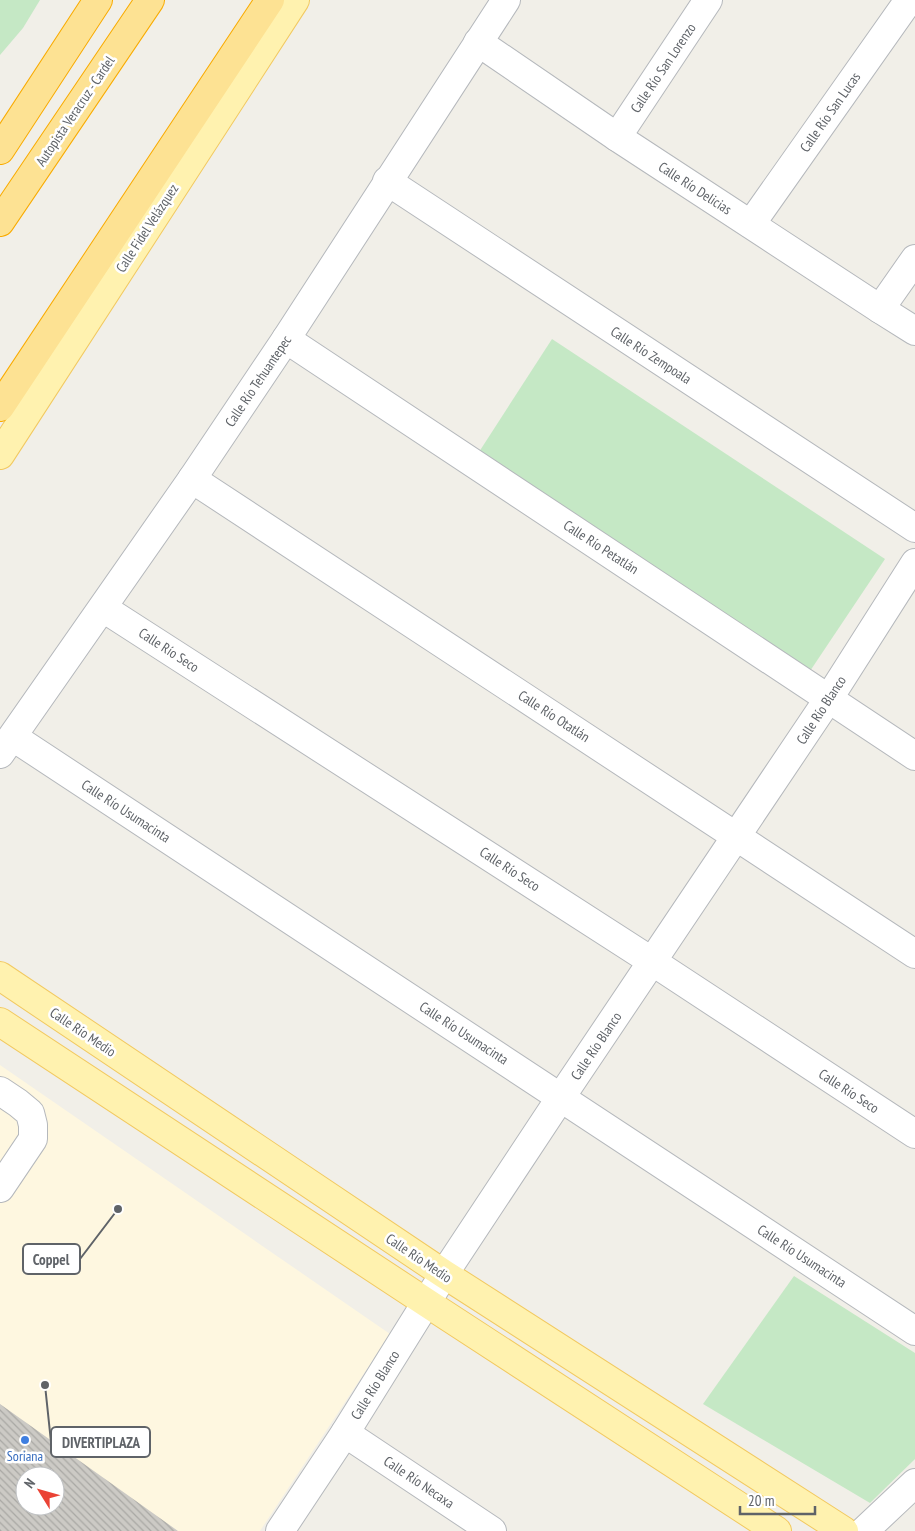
<svg xmlns="http://www.w3.org/2000/svg" width="915" height="1531" font-family="'PT Sans Narrow',sans-serif">
  <style>
    .commercial { fill: #fef7e0; fill-rule: evenodd }
    .grass { fill: #c5e8c5 }
    .building { fill: url(#building-back-hatch); fill-rule: evenodd }
    .lines { fill: none; stroke-linecap: round; stroke-linejoin: round }
    .minor-casing { stroke: #b5b8bc; stroke-width: 30 }
    .major-casing { stroke: #f2c960; stroke-width: 30 }
    .highway-casing { stroke: #f9ab00; stroke-width: 30 }
    .minor { stroke: #fff; stroke-width: 28 }
    .major { stroke: #fff2af; stroke-width: 28 }
    .highway { stroke: #fde293; stroke-width: 28 }
    .shop-dot { fill: #3f7fe0; stroke: #fff; stroke-width: 2 }
    .labels { text-anchor: middle; stroke-width: 5; stroke-linejoin: round; paint-order: stroke }
    .street-label { font-size: 14px; fill: #5f6368; stroke: #fff }
    .shop-label { font-size: 14px; fill: #366cbe; stroke: #fff }
    .leader { fill: none; stroke: #5f6368; stroke-width: 2 }
    .callout-dot { fill: #5f6368; stroke: #fff; stroke-width: 2 }
    .callout { fill: #fff; stroke: #5f6368; stroke-width: 2 }
    .callout-label { font-size: 15px; text-anchor: middle; font-weight: bold; fill: #5f6368 }
  </style>
  <defs>
    <pattern id="building-back-hatch" width="6" height="6" patternUnits="userSpaceOnUse" patternTransform="scale(1.25)"><rect width="6" height="6" fill="#cccac5"/><path d="M-1 5l2 2M0 0l6 6M5-1l2 2" fill="none" stroke="#a9a8a4"/></pattern>
  </defs>
  <rect width="100%" height="100%" fill="#f1efe8"/>
  <!-- commercial -->
  <path class="commercial" d="M 0,1065 L 390,1334 L 260,1531 L 0,1531 ZM 25,1476 L 55,1476 L 55,1506 L 25,1506 Z"/>
  <!-- grass -->
  <g class="grass">
    <path d="M 0,0 L 40,0 L 23,28 L 0,55 Z"/>
    <path d="M 552,339 L 885,559 L 800,686 L 468,469 Z"/>
    <path d="M 794,1276 L 915,1353 L 915,1459 L 870,1503 L 703,1404 Z"/>
  </g>
  <!-- building -->
  <path class="building" d="M 0,1404 L 178,1531 L 0,1531 ZM 25,1476 L 55,1476 L 55,1506 L 25,1506 Z"/>
  <g class="lines">
    <!-- minor casing -->
    <g class="minor-casing">
      <g id="minor">
        <path d="M 478,42 L 617,137 L 880,309 L 915,331"/>
        <path d="M 617,137 L 708,0"/>
        <path d="M 387,181 L 915,528"/>
        <path d="M 751,224 L 909,0"/>
        <path d="M 880,309 L 915,259"/>
        <path d="M 286,339 L 915,756"/>
        <path d="M 192,479 L 915,954"/>
        <path d="M 103,608 L 653,962 L 915,1134"/>
        <path d="M 13,737 L 915,1331"/>
        <path d="M 0,754 L 192,479 L 286,339 L 506,0"/>
        <path d="M 0,1091 L 18,1103 L 30,1113 L 33,1125 L 33,1139 L 0,1188"/>
        <path d="M 345,1433 L 492,1531"/>
        <path d="M 280,1531 L 345,1433 L 444,1274 L 561,1097 L 829,698 L 915,563"/>
        <path d="M 864,1531 L 915,1483"/>
      </g>
    </g>
    <!-- major casing -->
    <g class="major-casing">
      <g id="major">
        <path d="M 0,455 L 295,0"/>
        <path d="M 0,976 L 444,1274 L 844,1531"/>
        <path d="M 0,1022 L 427,1303 L 777,1531"/>
      </g>
    </g>
    <!-- highway casing -->
    <g class="highway-casing">
      <g id="highway">
        <path d="M 0,150 L 98,0"/>
        <path d="M 0,222 L 150,0"/>
        <path d="M 0,407 L 270,0"/>
      </g>
    </g>
    <!-- minor -->
    <use href="#minor" class="minor"/>
    <!-- major -->
    <use href="#major" class="major"/>
    <!-- highway -->
    <use href="#highway" class="highway"/>
  </g>
  <!-- markers -->
  <circle class="shop-dot" cx="25" cy="1440" r="5"/>
  <g class="labels">
    <!-- street labels -->
    <g class="street-label">
      <text transform="translate(663 68) rotate(-56)" y="5">Calle Río San Lorenzo</text>
      <text transform="translate(75 111) rotate(-56)" y="5">Autopista Veracruz - Cardel</text>
      <text transform="translate(830 112) rotate(-55)" y="5">Calle Río San Lucas</text>
      <text transform="translate(695 188) rotate(33)" y="5">Calle Río Delicias</text>
      <text transform="translate(147 228) rotate(-57)" y="5">Calle Fidel Velázquez</text>
      <text transform="translate(651 355) rotate(33)" y="5">Calle Río Zempoala</text>
      <text transform="translate(258 381) rotate(-56)" y="5">Calle Río Tehuantepec</text>
      <text transform="translate(601 547) rotate(33)" y="5">Calle Río Petatlán</text>
      <text transform="translate(169 650) rotate(33)" y="5">Calle Río Seco</text>
      <text transform="translate(821 710) rotate(-57)" y="5">Calle Río Blanco</text>
      <text transform="translate(554 716) rotate(33)" y="5">Calle Río Otatlán</text>
      <text transform="translate(126 811) rotate(33)" y="5">Calle Río Usumacinta</text>
      <text transform="translate(510 869) rotate(33)" y="5">Calle Río Seco</text>
      <text transform="translate(83 1032) rotate(34)" y="5">Calle Río Medio</text>
      <text transform="translate(464 1033) rotate(33)" y="5">Calle Río Usumacinta</text>
      <text transform="translate(596 1046) rotate(-56)" y="5">Calle Río Blanco</text>
      <text transform="translate(849 1091) rotate(33)" y="5">Calle Río Seco</text>
      <text transform="translate(802 1256) rotate(33)" y="5">Calle Río Usumacinta</text>
      <text transform="translate(419 1258) rotate(34)" y="5">Calle Río Medio</text>
      <text transform="translate(375 1385) rotate(-58)" y="5">Calle Río Blanco</text>
      <text transform="translate(419 1482) rotate(34)" y="5">Calle Río Necaxa</text>
    </g>
    <!-- shop labels -->
    <g class="shop-label">
      <text x="25" y="1461">Soriana</text>
    </g>
  </g>
  <!-- callouts -->
  <path class="leader" d="M118 1209L80 1259M45 1385L51 1442"/>
  <g class="callout-dot">
    <circle cx="118" cy="1209" r="5"/>
    <circle cx="45" cy="1385" r="5"/>
  </g>
  <g class="callout">
    <rect x="23" y="1244" width="57" height="30" rx="5"/>
    <rect x="51" y="1427" width="99" height="30" rx="5"/>
  </g>
  <g class="callout-label">
    <text x="51" y="1265">Coppel</text>
    <text x="101" y="1448">DIVERTIPLAZA</text>
  </g>
  <!-- north arrow -->
  <g transform="translate(40 1491) rotate(307)"><circle r="24" fill="#ffffff" stroke="#bfc1c3"/>
  <path d="M0-4L9 19L0 12L-9 19Z" fill="#ea4335"/>
  <text y="-8" font-size="14" font-weight="bold" text-anchor="middle" fill="#5f6368">N</text>
  </g>
  <!-- scale -->
  <path d="M740 1506v8h75v-8" fill="none" stroke="#5f6368" stroke-width="2.5"/>
  <text x="748" y="1506" font-size="15" fill="#5f6368" stroke="#ffffff" stroke-width="4" paint-order="stroke">20 m</text>
</svg>
